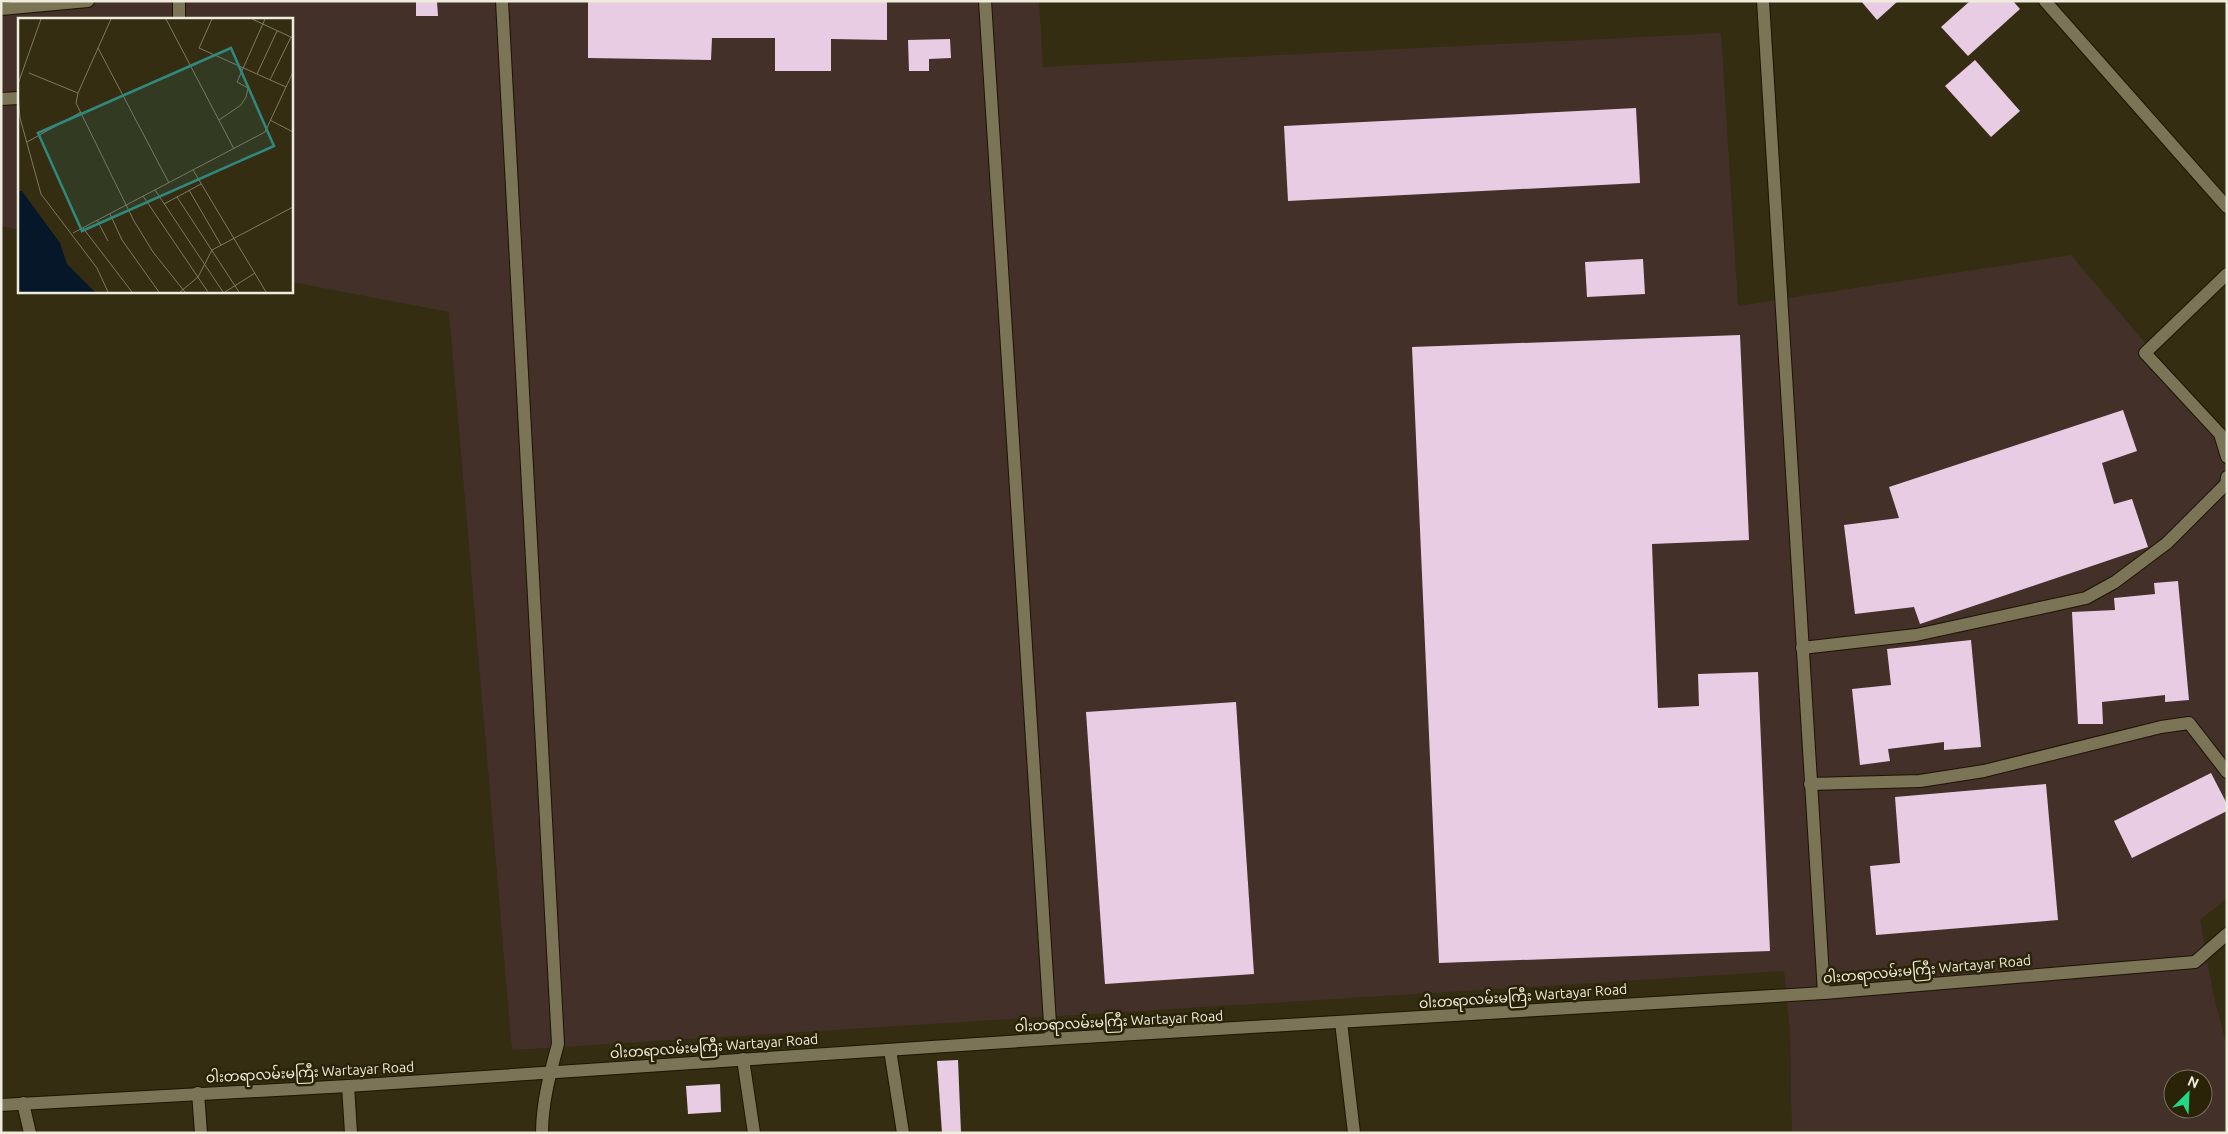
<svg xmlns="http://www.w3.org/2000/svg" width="2228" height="1134" font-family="Ubuntu,'Noto Sans Myanmar',sans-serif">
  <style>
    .industrial { fill: #433029; fill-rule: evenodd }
    .building { fill: #e8cce4 }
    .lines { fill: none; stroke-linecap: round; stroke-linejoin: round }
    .minor-casing { stroke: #1c1500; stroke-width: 14 }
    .minor { stroke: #7b7456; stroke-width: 12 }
    .labels { text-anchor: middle; stroke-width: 5; stroke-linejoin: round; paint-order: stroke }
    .street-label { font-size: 14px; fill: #efecdb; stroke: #2a2307 }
    .inset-road { fill: none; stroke: #7f7962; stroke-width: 1 }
    .view { fill: #31887e; fill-opacity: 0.15; stroke: #31887e; stroke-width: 2.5 }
    .inset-edge { fill: none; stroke: #efecdb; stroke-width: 2.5 }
  </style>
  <rect width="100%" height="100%" fill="#342d12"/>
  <!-- industrial -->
  <path class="industrial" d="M 1,1 L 1039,1 L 1043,67 L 1721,33 L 1738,306 L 2071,255 L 2227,440 L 2227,898 L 2200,920 L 2213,993 L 2227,1047 L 2227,1133 L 1792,1133 L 1790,1032 L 1784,971 L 512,1050 L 449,312 L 291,282 L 291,19 L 19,19 L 19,230 L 1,226 ZM 2173,1079 L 2203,1079 L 2203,1109 L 2173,1109 Z"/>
  <!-- building -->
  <g class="building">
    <path d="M 416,1 L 437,1 L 438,16 L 416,16 Z"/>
    <path d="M 588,1 L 887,1 L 887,40 L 831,39 L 831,71 L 775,71 L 775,38 L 712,38 L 711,60 L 588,58 Z"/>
    <path d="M 1861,1 L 1898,1 L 1877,20 Z"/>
    <path d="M 1970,1 L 2013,1 L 2020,9 L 1968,56 L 1941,27 Z"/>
    <path d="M 950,39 L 951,58 L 929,59 L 929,71 L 909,71 L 908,40 Z"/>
    <path d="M 1975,60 L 2020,111 L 1991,137 L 1945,86 Z"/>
    <path d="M 1636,108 L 1640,183 L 1288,201 L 1284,126 Z"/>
    <path d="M 1643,259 L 1645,294 L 1587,297 L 1585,262 Z"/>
    <path d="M 1740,335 L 1749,540 L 1652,544 L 1658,708 L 1699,706 L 1698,674 L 1758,672 L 1770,951 L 1439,963 L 1412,347 Z"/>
    <path d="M 2123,410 L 2137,451 L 2102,463 L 2114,504 L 2132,499 L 2148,547 L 1920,624 L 1914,607 L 1855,614 L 1844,525 L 1899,518 L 1889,487 Z"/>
    <path d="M 2178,581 L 2189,700 L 2165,702 L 2165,695 L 2102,702 L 2103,724 L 2078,724 L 2072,612 L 2115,610 L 2114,598 L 2155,594 L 2154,583 Z"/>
    <path d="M 1971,640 L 1981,747 L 1944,750 L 1944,742 L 1888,749 L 1890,761 L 1860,765 L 1852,689 L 1891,685 L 1887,649 Z"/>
    <path d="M 1236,702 L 1254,974 L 1105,984 L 1086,712 Z"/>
    <path d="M 2211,773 L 2227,804 L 2227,811 L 2132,858 L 2114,821 Z"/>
    <path d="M 2046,784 L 2058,920 L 1876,935 L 1870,866 L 1900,863 L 1895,797 Z"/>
    <path d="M 958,1060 L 961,1133 L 942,1133 L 937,1061 Z"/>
    <path d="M 720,1084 L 721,1112 L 688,1114 L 686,1086 Z"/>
  </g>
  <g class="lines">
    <!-- minor casing -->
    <g class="minor-casing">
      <g id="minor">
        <path d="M 502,1 L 558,1044 C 550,1073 542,1103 542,1133"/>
        <path d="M 985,1 L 1051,1039"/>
        <path d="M 1763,1 L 1824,993"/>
        <path d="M 2045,1 L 2227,207"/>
        <path d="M 1,9 L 88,1"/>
        <path d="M 179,19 L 179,1"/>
        <path d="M 1,99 L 19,98"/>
        <path d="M 2227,274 L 2145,353 L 2220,434 L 2227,457"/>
        <path d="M 1802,648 L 1916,635 L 2086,598 L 2115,582 L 2167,543 L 2226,484 L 2227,477"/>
        <path d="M 1810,784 L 1920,781 L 1984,771 L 2161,727 L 2189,723 L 2227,772"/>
        <path d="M 1341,1022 L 1354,1133"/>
        <path d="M 890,1050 L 903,1133"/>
        <path d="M 743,1059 L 754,1133"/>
        <path d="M 348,1086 L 351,1133"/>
        <path d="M 198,1093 L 201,1133"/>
        <path d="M 23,1103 L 30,1133"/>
        <path d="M 1,1105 L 348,1086 L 1051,1039 L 1824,993 L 2195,962 L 2227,934"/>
      </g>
    </g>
    <!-- minor -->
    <use href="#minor" class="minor"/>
  </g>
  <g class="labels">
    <!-- street labels -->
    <g class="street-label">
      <text transform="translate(1927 969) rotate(-5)" y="5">ဝါးတရာလမ်းမကြီး Wartayar Road</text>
      <text transform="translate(1523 996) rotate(-4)" y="5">ဝါးတရာလမ်းမကြီး Wartayar Road</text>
      <text transform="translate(1119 1021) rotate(-3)" y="5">ဝါးတရာလမ်းမကြီး Wartayar Road</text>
      <text transform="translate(714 1046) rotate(-4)" y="5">ဝါးတရာလမ်းမကြီး Wartayar Road</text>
      <text transform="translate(310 1072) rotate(-3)" y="5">ဝါးတရာလမ်းမကြီး Wartayar Road</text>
    </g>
  </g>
  <!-- overview -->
  <g transform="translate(18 18)">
    <rect width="275" height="275" fill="#342d12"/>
    <path d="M 0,173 L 4,173 L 42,225 L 49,246 L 77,274 L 0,274 Z" fill="#051728"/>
    <path class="inset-road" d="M 93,1 L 60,75 L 58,85 L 116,203 L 135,234 L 167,274M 148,1 L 216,131M 194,1 L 181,30 L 268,69M 234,1 L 275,20M 80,30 L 151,165M 11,55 L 60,75M 239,56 L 259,13M 252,62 L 273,19M 0,66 L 23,1M 0,78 L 2,100 L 23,176 L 79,250 L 90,274M 201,102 L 223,87 L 228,79 L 230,70 L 219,64 L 247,1M 252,102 L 275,114M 9,124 L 63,94M 175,152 L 248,274M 137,172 L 205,274M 171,172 L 203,227M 125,178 L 190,274M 159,179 L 221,274M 146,186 L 183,166M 92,196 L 104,222 L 141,274M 79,202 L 90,223M 65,210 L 114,274M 55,215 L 247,114 L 275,54M 162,274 L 180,259 L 194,232 L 275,189M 207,274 L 237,255"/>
    <path class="view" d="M 213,30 L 256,128 L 64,213 L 20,115 Z"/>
    <rect width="275" height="275" class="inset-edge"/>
  </g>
  <!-- border -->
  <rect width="2228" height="1134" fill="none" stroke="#efecdb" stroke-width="5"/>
  <!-- north arrow -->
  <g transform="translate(2188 1094) rotate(24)"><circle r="24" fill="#2a2307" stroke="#79735c"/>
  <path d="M0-4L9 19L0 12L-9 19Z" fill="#22d887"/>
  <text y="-8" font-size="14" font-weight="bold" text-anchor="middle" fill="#efecdb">N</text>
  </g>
</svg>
